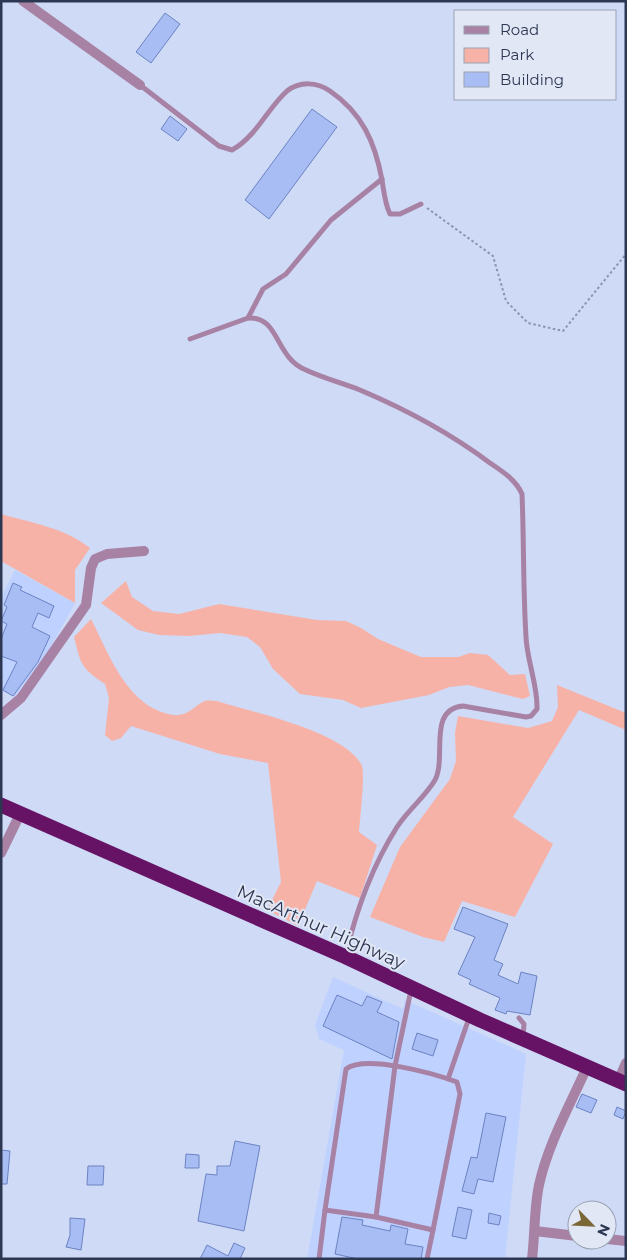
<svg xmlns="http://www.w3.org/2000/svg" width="627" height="1260" font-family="Montserrat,sans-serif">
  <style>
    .built { fill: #bfd1ff }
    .green { fill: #f7b2a8 }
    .building { fill: #a8bdf3; stroke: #6c83c3 }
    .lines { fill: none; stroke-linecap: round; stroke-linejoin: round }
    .path { stroke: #8b95b1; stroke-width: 2; stroke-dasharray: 2.5 2.5; stroke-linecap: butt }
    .lane { stroke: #a882a5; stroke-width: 5 }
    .street { stroke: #a882a5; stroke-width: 10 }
    .highway { stroke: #661365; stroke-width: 15 }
    .labels { text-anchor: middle; stroke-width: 4; stroke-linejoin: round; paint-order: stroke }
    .street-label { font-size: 18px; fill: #2d3752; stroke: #e1e7f5 }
  </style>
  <rect width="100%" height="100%" fill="#cfdaf6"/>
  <!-- built -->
  <g class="built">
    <path d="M 15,570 L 75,603 L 43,661 L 15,697 L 1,691 L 1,597 Z"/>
    <path d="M 333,977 L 403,1009 L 405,1000 L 526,1054 L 505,1259 L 307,1259 L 344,1050 L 319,1039 L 315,1025 Z"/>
  </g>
  <!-- green -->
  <g class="green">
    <path d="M 1,514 C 32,523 65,528 90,548 L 75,570 L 75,603 L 1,561 Z"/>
    <path d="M 126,581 L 132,597 L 153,611 L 179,614 L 219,604 L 317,620 L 346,621 L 361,628 L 378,639 L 421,657 L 458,657 L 470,653 L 488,655 L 510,675 L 525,674 L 530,696 L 523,699 L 468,685 L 449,687 L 429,695 L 361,708 L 343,700 L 300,694 L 273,669 L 260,647 L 247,637 L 220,633 L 189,636 L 159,635 L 138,630 L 101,603 Z"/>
    <path d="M 91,619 C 109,654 128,709 174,715 C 190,716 194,705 205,701 C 208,700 214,701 217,701 C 251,712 347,732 362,766 C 365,774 360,820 359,832 L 377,845 L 360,898 L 317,881 L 298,926 L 267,910 L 281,882 L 268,763 L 220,754 L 131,726 L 121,738 L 112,741 L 105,735 L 109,698 L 105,684 C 81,668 81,665 74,637 Z"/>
    <path d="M 557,685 L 626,713 L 626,730 L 579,710 L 513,817 L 553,844 L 515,917 L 462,901 L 444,942 L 423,937 L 370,917 L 400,847 L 450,779 L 456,761 L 455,733 L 458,716 L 528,728 L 552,721 L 558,707 Z"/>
  </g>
  <!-- building -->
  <g class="building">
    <path d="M 165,13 L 180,24 L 151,63 L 136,52 Z"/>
    <path d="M 312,109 L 337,127 L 269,219 L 245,200 Z"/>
    <path d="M 170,116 L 187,129 L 178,141 L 161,129 Z"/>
    <path d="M 13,583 L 22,587 L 20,590 L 54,606 L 49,618 L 38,613 L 32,627 L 50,636 L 38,662 L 13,696 L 3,690 L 17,662 L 1,656 L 1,639 L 7,624 L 1,621 L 7,607 L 4,605 Z"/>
    <path d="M 463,907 L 508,924 L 494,960 L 503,964 L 498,975 L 518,984 L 521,972 L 537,976 L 530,1015 L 507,1011 L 506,1014 L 495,1010 L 500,998 L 469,984 L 471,980 L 458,974 L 475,937 L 454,929 Z"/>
    <path d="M 337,995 L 362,1006 L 367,996 L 382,1002 L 377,1012 L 399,1022 L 392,1059 L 323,1026 Z"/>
    <path d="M 417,1033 L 438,1040 L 433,1056 L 412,1049 Z"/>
    <path d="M 582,1094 L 597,1100 L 591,1113 L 576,1107 Z"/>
    <path d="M 617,1107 L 626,1111 L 623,1119 L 614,1115 Z"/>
    <path d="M 486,1113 L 506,1117 L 493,1182 L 478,1179 L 474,1194 L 462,1191 L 471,1157 L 477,1158 Z"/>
    <path d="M 235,1141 L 260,1146 L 244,1231 L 198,1221 L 206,1174 L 217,1175 L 217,1166 L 230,1166 Z"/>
    <path d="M 1,1150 L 10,1151 L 7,1184 L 1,1184 Z"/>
    <path d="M 186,1154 L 199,1155 L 199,1168 L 185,1168 Z"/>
    <path d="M 88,1166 L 104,1166 L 103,1185 L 87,1185 Z"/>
    <path d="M 458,1207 L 472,1210 L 466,1239 L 452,1236 Z"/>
    <path d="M 489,1213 L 501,1216 L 499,1225 L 488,1223 Z"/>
    <path d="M 342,1217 L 363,1220 L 362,1225 L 390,1231 L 391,1225 L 408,1229 L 405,1244 L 423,1247 L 421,1259 L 358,1259 L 335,1254 Z"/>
    <path d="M 70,1218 L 85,1219 L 81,1250 L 66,1247 L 70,1235 Z"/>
    <path d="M 234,1243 L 245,1248 L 240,1259 L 200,1259 L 207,1245 L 228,1256 Z"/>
  </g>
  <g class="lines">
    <!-- path -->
    <path class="path" d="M 427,208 L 493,256 L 506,301 L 528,323 L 563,331 L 626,254"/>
    <!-- lane -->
    <g class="lane">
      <path d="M 140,85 L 219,146 L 232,150 C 256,137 267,109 287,91 C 300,81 317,82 330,91 C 362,113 375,142 382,180 C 384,192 385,204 390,214 L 400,214 L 421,204"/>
      <path d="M 248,318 L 263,289 L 286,274 L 331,220 L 382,179"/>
      <path d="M 190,339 L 248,318 C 280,316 274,357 306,370 C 323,378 342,383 360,390 C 405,409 450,433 490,463 C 502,471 516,480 522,494 C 524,541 523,589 526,637 C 527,661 538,686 537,709 L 531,716 L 526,717 L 463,706 C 427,709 447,758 435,780 C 425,797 408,810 397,827 C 373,865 356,911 346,954"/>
      <path d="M 519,1018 L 524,1024 L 523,1037"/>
      <path d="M 448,1079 L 469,1018"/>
      <path d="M 325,1210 L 346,1069 C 366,1054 435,1074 457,1082 L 460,1094 L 433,1230"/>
      <path d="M 376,1217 L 395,1066 L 411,990"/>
      <path d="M 319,1259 L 325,1210 L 376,1217 L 433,1230 L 427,1259"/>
    </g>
    <!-- street -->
    <g class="street">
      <path d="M 23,1 L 140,85"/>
      <path d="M 1,715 L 21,698 L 86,605 L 91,568 L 95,559 L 107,554 L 144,551"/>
      <path d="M 1,853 L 20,814"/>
      <path d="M 618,1081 L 626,1063"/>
      <path d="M 535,1231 L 577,1236"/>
      <path d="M 607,1239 L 626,1241"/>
      <path d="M 532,1259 C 535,1234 534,1209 539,1185 C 548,1144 570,1105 587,1067"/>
    </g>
    <!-- highway -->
    <path class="highway" d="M 1,805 L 346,957 L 480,1020 L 626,1084"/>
  </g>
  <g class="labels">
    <!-- street labels -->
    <g class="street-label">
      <text transform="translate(321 927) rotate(24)" y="6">MacArthur Highway</text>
    </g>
  </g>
  <!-- border -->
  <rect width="627" height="1260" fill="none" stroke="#2d3752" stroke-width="5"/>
  <!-- legend -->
  <rect x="454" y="10" width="162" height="90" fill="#e1e7f5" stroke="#99a1b4"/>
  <rect x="464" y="26" width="25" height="8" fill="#a882a5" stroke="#99a1b4"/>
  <text x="500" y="35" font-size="15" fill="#2d3752">Road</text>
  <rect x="464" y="48" width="25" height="15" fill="#f7b2a8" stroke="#99a1b4"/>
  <text x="500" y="60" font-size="15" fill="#2d3752">Park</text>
  <rect x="464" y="72" width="25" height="15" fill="#a8bdf3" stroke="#99a1b4"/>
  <text x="500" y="85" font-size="15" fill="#2d3752">Building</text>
  <!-- north arrow -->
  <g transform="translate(592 1225) rotate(114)"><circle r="24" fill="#e1e7f5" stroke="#99a1b4"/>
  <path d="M0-4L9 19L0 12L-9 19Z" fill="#7b6736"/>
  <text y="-8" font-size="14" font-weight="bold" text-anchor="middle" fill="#2d3752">N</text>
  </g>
</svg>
